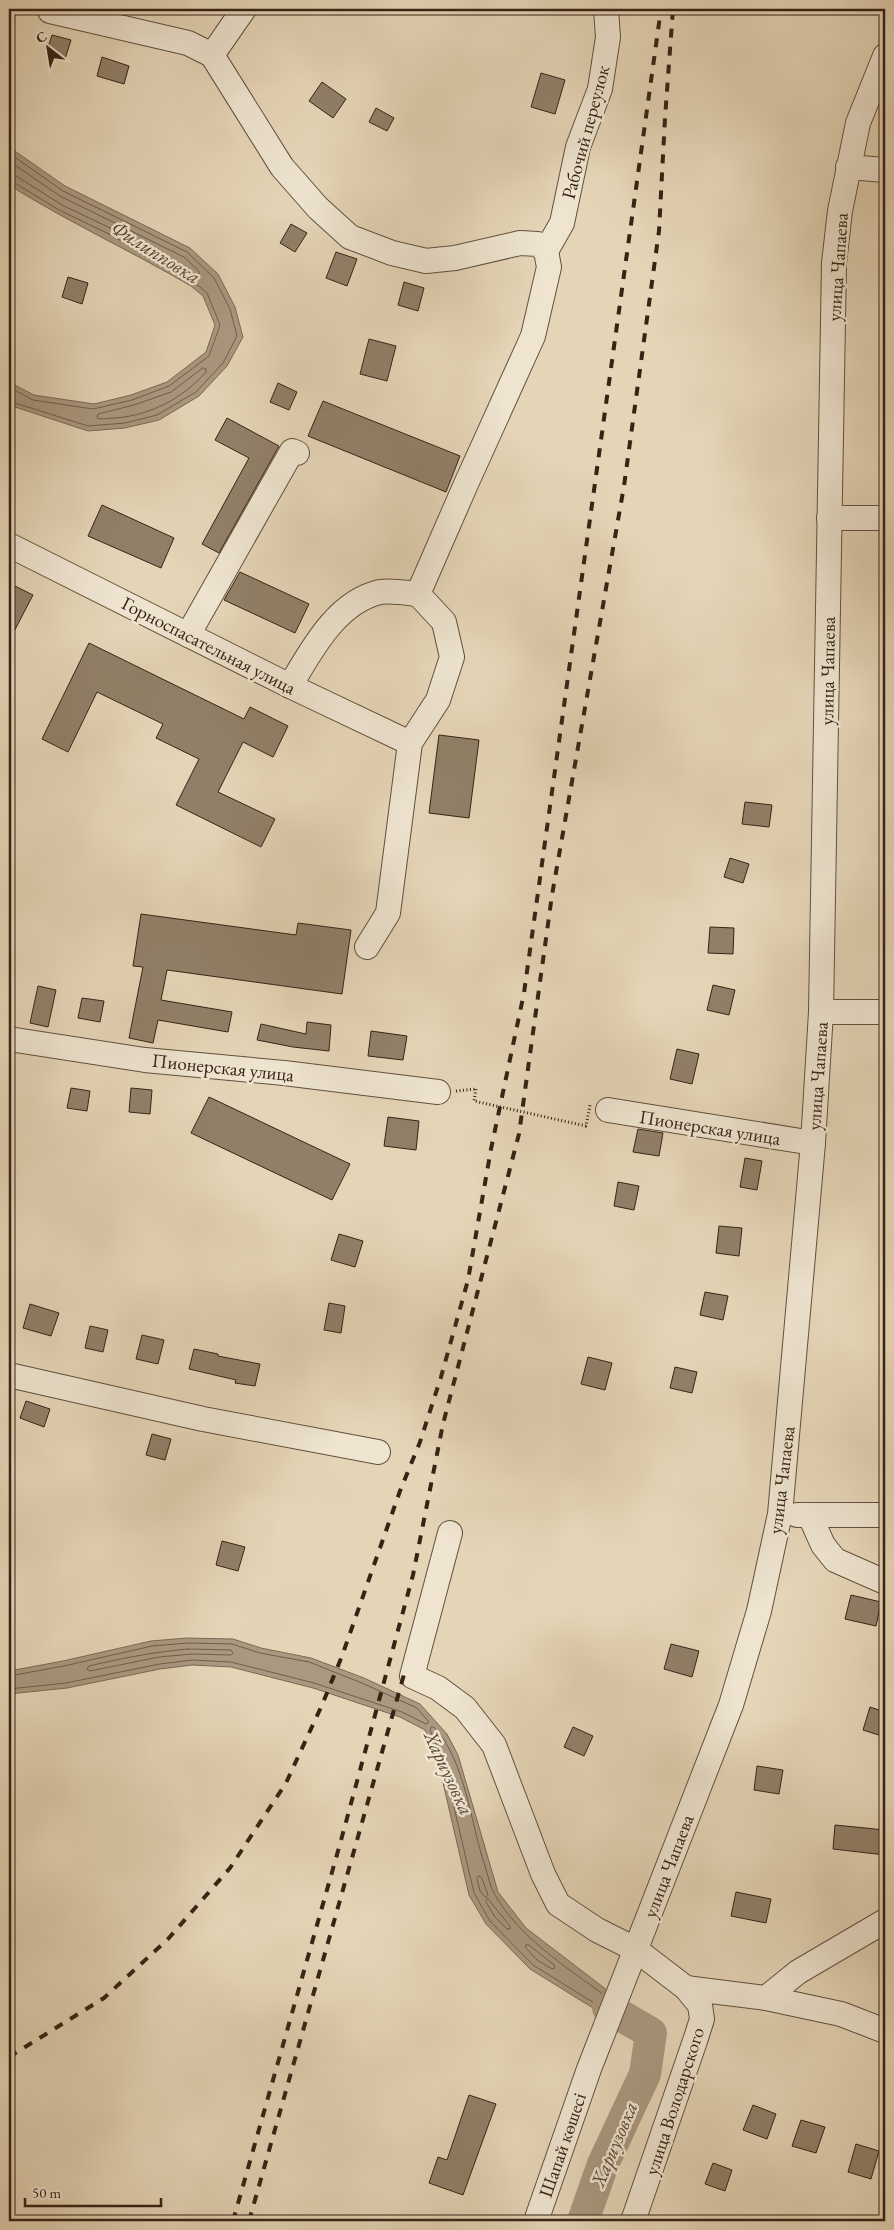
<svg xmlns="http://www.w3.org/2000/svg" width="894" height="2230" font-family="'EB Garamond',serif">
  <style>
    .water { fill: #aa9880; stroke: #7c6955 }
    .lines { fill: none; stroke-linecap: round; stroke-linejoin: round }
    .shore { stroke: #705e4a; stroke-width: 1 }
    .river { stroke: #aa9880; stroke-width: 32 }
    .building { fill: #918069; stroke: #362315 }
    .minor-casing { stroke: #62503e; stroke-width: 26 }
    .path { stroke: #362315; stroke-width: 3; stroke-dasharray: 1 2.5; stroke-linecap: butt }
    .minor { stroke: #eee4d0; stroke-width: 24 }
    .rail { stroke: #362315; stroke-width: 4; stroke-dasharray: 9 9; stroke-linecap: butt }
    .path-bridge { stroke: #362315; stroke-width: 3; stroke-dasharray: 1 2.5; stroke-linecap: butt }
    .labels { text-anchor: middle; stroke-width: 5; stroke-linejoin: round; paint-order: stroke }
    .street-label { font-size: 19px; fill: #362315; stroke: #eee4d0 }
    .water-label { font-size: 20px; font-style: italic; fill: #594635; stroke: #eee4d0 }
  </style>
  <rect width="100%" height="100%" fill="#e5d5b7"/>
  <filter id="stains"><feTurbulence type="fractalNoise" baseFrequency=".004" numOctaves="4"/><feColorMatrix values="0 0 0 0 .2 0 0 0 0 .09 0 0 0 0 .02 0 0 0 .5 -.17"/></filter>
  <radialGradient id="worn" r=".72"><stop offset=".6" stop-color="#630" stop-opacity="0"/><stop offset="1" stop-color="#630" stop-opacity=".3"/></radialGradient>
  <!-- water -->
  <g class="water">
    <path d="M 9,147 L 65,186 L 190,248 L 218,274 L 235,307 L 243,337 L 227,366 L 199,396 L 159,420 L 125,428 L 88,431 L 9,405 L 9,382 L 34,395 L 94,404 L 131,395 L 167,382 L 206,352 L 215,325 L 203,296 L 191,286 C 131,251 68,222 9,185 Z"/>
    <path d="M 187,1638 L 233,1639 L 261,1648 L 311,1658 L 364,1678 L 420,1704 L 447,1734 L 458,1755 L 498,1892 L 526,1928 L 650,2023 L 643,2039 L 530,1969 L 486,1924 L 469,1895 L 438,1761 L 425,1730 L 400,1717 L 313,1688 L 231,1667 L 192,1665 L 160,1669 L 67,1688 L 9,1694 L 9,1671 L 63,1661 L 151,1641 Z"/>
  </g>
  <g class="lines">
    <!-- shore -->
    <g class="shore">
      <path d="M 9,153 L 63,191 L 187,252 L 214,278 L 230,309 L 237,336 L 223,363 L 196,392 L 157,415 L 125,423 L 88,426 L 9,401"/>
      <path d="M 9,161 L 60,196 L 184,257 L 199,271 L 199,274 L 196,275 L 110,228 L 62,205 L 16,176 L 9,175"/>
      <path d="M 9,181 L 13,182 L 59,210 L 107,233 L 194,282 L 207,293 L 220,325 L 209,356 L 169,386 L 132,400 L 93,409 L 33,400 L 9,387"/>
      <path d="M 203,368 L 206,369 L 206,372 C 183,398 151,415 116,418 C 109,418 102,420 97,418 L 98,414 L 134,405 L 171,392 Z"/>
      <path d="M 188,1649 L 231,1650 L 233,1653 L 231,1655 L 192,1654 L 159,1657 L 90,1671 L 87,1669 L 89,1666 C 122,1658 155,1652 188,1649 Z"/>
      <path d="M 9,1676 L 64,1666 L 152,1646 L 188,1643 L 232,1644 L 260,1653 L 309,1662 L 362,1683 L 417,1708 L 429,1722 L 426,1724 L 402,1712 L 314,1683 L 231,1662 L 192,1660 L 160,1664 L 66,1683 L 9,1689"/>
      <path d="M 479,1876 L 482,1878 L 488,1895 L 486,1898 L 480,1891 L 477,1879 Z"/>
      <path d="M 488,1899 L 510,1926 L 510,1929 L 507,1929 L 495,1917 L 486,1902 Z"/>
      <path d="M 526,1945 L 529,1945 L 554,1965 L 555,1968 L 552,1969 L 537,1960 L 526,1948 Z"/>
      <path d="M 599,2006 L 533,1965 L 490,1921 L 474,1893 L 443,1760 L 430,1730 L 431,1727 L 434,1727 C 466,1762 470,1822 485,1866 C 488,1875 490,1887 495,1895 C 519,1937 565,1966 604,1995"/>
      <path d="M 622,2020 L 639,2031 L 643,2026 L 642,2024 L 626,2011"/>
    </g>
    <!-- river -->
    <path class="river" d="M 583,2221 L 603,2164 L 645,2074 L 651,2033 L 608,2008"/>
  </g>
  <!-- building -->
  <g class="building">
    <path d="M 52,35 L 71,40 L 65,59 L 46,54 Z"/>
    <path d="M 102,57 L 129,66 L 124,84 L 97,76 Z"/>
    <path d="M 541,73 L 565,80 L 555,114 L 531,107 Z"/>
    <path d="M 322,82 L 346,99 L 333,118 L 309,101 Z"/>
    <path d="M 376,108 L 394,118 L 387,131 L 369,122 Z"/>
    <path d="M 291,224 L 307,233 L 295,252 L 280,243 Z"/>
    <path d="M 336,252 L 357,259 L 347,286 L 326,278 Z"/>
    <path d="M 68,277 L 88,283 L 82,304 L 62,297 Z"/>
    <path d="M 404,282 L 424,288 L 418,311 L 398,305 Z"/>
    <path d="M 369,339 L 396,346 L 387,381 L 360,374 Z"/>
    <path d="M 278,383 L 297,392 L 289,410 L 270,402 Z"/>
    <path d="M 323,401 L 460,456 L 446,492 L 308,436 Z"/>
    <path d="M 227,418 L 279,446 L 219,553 L 202,544 L 249,458 L 215,440 Z"/>
    <path d="M 102,505 L 174,538 L 161,568 L 88,536 Z"/>
    <path d="M 240,572 L 309,604 L 295,633 L 224,600 Z"/>
    <path d="M 9,583 L 33,595 L 9,641 Z"/>
    <path d="M 89,643 L 244,719 L 250,707 L 288,726 L 273,757 L 243,742 L 218,792 L 275,819 L 261,847 L 176,805 L 199,759 L 156,738 L 163,724 L 97,692 L 68,752 L 42,739 Z"/>
    <path d="M 439,735 L 479,740 L 469,818 L 429,813 Z"/>
    <path d="M 745,802 L 772,805 L 769,827 L 742,824 Z"/>
    <path d="M 730,858 L 749,864 L 743,883 L 724,877 Z"/>
    <path d="M 141,914 L 296,935 L 298,923 L 351,930 L 342,994 L 167,970 L 161,1000 L 232,1012 L 228,1032 L 158,1020 L 153,1043 L 129,1038 L 143,967 L 133,966 Z"/>
    <path d="M 710,927 L 734,928 L 733,954 L 708,953 Z"/>
    <path d="M 713,985 L 735,990 L 729,1015 L 707,1010 Z"/>
    <path d="M 38,986 L 56,990 L 48,1027 L 30,1023 Z"/>
    <path d="M 82,998 L 104,1001 L 100,1022 L 78,1018 Z"/>
    <path d="M 307,1022 L 331,1025 L 329,1051 L 293,1047 L 257,1040 L 261,1024 L 306,1034 Z"/>
    <path d="M 371,1031 L 407,1036 L 403,1060 L 368,1056 Z"/>
    <path d="M 677,1049 L 699,1054 L 692,1084 L 670,1079 Z"/>
    <path d="M 71,1088 L 90,1091 L 87,1111 L 67,1108 Z"/>
    <path d="M 131,1088 L 152,1090 L 150,1114 L 129,1112 Z"/>
    <path d="M 209,1097 L 350,1164 L 332,1200 L 191,1133 Z"/>
    <path d="M 388,1117 L 419,1121 L 416,1150 L 384,1146 Z"/>
    <path d="M 638,1129 L 663,1133 L 659,1156 L 633,1152 Z"/>
    <path d="M 745,1158 L 762,1161 L 757,1190 L 740,1187 Z"/>
    <path d="M 618,1182 L 639,1186 L 634,1210 L 614,1206 Z"/>
    <path d="M 719,1226 L 742,1228 L 739,1256 L 716,1253 Z"/>
    <path d="M 339,1234 L 363,1241 L 355,1267 L 331,1260 Z"/>
    <path d="M 705,1292 L 728,1296 L 723,1320 L 700,1315 Z"/>
    <path d="M 329,1303 L 345,1306 L 341,1333 L 324,1330 Z"/>
    <path d="M 30,1304 L 59,1313 L 51,1336 L 23,1328 Z"/>
    <path d="M 90,1326 L 108,1330 L 103,1352 L 85,1348 Z"/>
    <path d="M 142,1335 L 164,1340 L 158,1364 L 136,1359 Z"/>
    <path d="M 194,1349 L 218,1354 L 218,1356 L 260,1364 L 255,1386 L 235,1383 L 236,1380 L 189,1369 Z"/>
    <path d="M 588,1357 L 612,1363 L 605,1390 L 581,1384 Z"/>
    <path d="M 675,1367 L 697,1372 L 692,1393 L 670,1388 Z"/>
    <path d="M 26,1401 L 50,1409 L 44,1427 L 20,1418 Z"/>
    <path d="M 152,1434 L 171,1439 L 165,1460 L 146,1455 Z"/>
    <path d="M 222,1541 L 245,1547 L 238,1571 L 216,1565 Z"/>
    <path d="M 851,1595 L 881,1602 L 876,1626 L 845,1619 Z"/>
    <path d="M 671,1644 L 699,1651 L 692,1677 L 664,1669 Z"/>
    <path d="M 870,1707 L 885,1712 L 885,1737 L 863,1730 Z"/>
    <path d="M 573,1727 L 593,1736 L 584,1756 L 564,1747 Z"/>
    <path d="M 757,1766 L 783,1770 L 779,1794 L 754,1790 Z"/>
    <path d="M 835,1825 L 885,1830 L 885,1855 L 833,1849 Z"/>
    <path d="M 736,1892 L 771,1899 L 766,1923 L 731,1916 Z"/>
    <path d="M 469,2095 L 496,2104 L 463,2195 L 429,2183 L 438,2157 L 447,2160 Z"/>
    <path d="M 753,2105 L 776,2114 L 767,2139 L 743,2130 Z"/>
    <path d="M 801,2120 L 825,2127 L 816,2153 L 792,2146 Z"/>
    <path d="M 856,2144 L 879,2151 L 871,2179 L 848,2172 Z"/>
    <path d="M 713,2163 L 732,2170 L 725,2191 L 705,2184 Z"/>
  </g>
  <g class="lines">
    <!-- minor casing -->
    <g class="minor-casing">
      <g id="minor">
        <path d="M 50,11 L 188,43 L 212,55 L 282,167 L 318,208 L 350,237 L 392,253 L 426,261 L 455,258 L 520,243 L 538,244 L 546,251 L 549,267 L 533,336 L 466,484 L 418,594"/>
        <path d="M 212,55 L 244,9"/>
        <path d="M 848,167 L 885,170"/>
        <path d="M 546,251 L 562,223 L 578,147 L 600,89 L 608,37 L 606,9"/>
        <path d="M 829,518 L 885,518"/>
        <path d="M 9,545 L 290,686 L 410,743"/>
        <path d="M 188,635 L 292,451 L 297,453"/>
        <path d="M 290,686 C 311,651 336,602 380,592 C 391,590 407,593 418,594 L 444,622 L 452,657 L 438,700 L 410,743 L 388,913 L 367,947"/>
        <path d="M 821,1012 L 885,1012"/>
        <path d="M 9,1039 L 145,1060 L 284,1073 L 438,1092"/>
        <path d="M 608,1110 L 813,1143"/>
        <path d="M 9,1375 L 203,1419 L 378,1452"/>
        <path d="M 797,1515 L 885,1515"/>
        <path d="M 810,1516 L 823,1545 L 835,1560 L 885,1582"/>
        <path d="M 450,1533 L 412,1676 L 438,1688 L 465,1708 L 494,1745 L 543,1874 L 558,1904 L 597,1930 L 635,1949 L 686,1988 L 700,2005 L 702,2019 L 696,2038 L 633,2221"/>
        <path d="M 686,1988 L 766,1998 L 841,2014 L 885,2031"/>
        <path d="M 766,1998 L 798,1972 L 885,1921"/>
        <path d="M 536,2221 L 589,2069 L 731,1705 L 759,1611 L 780,1514 L 813,1143 L 821,1012 L 834,263 L 840,211 L 858,123 L 885,56"/>
      </g>
    </g>
    <!-- path -->
    <path class="path" d="M 456,1091 L 476,1089"/>
    <!-- minor -->
    <use href="#minor" class="minor"/>
    <!-- rail -->
    <g class="rail">
      <path d="M 9,2057 L 104,1998 L 168,1939 L 230,1868 L 286,1783 L 322,1705 L 342,1656 L 400,1491 L 420,1442 L 441,1377 L 468,1280 L 491,1149 L 524,993 L 661,9"/>
      <path d="M 233,2221 L 340,1844 L 413,1575 L 443,1424 L 519,1134 L 552,895 L 624,486 L 659,231 L 665,118 L 673,9"/>
      <path d="M 249,2221 L 405,1671"/>
    </g>
    <!-- path-bridge -->
    <path class="path-bridge" d="M 476,1089 L 474,1101 L 586,1126 L 590,1105"/>
  </g>
  <g class="labels">
    <!-- street labels -->
    <g class="street-label">
      <text transform="translate(585 132) rotate(-75)" y="7">Рабочий переулок</text>
      <text transform="translate(837 267) rotate(-86)" y="7">улица Чапаева</text>
      <text transform="translate(209 645) rotate(27)" y="7">Горноспасательная улица</text>
      <text transform="translate(827 671) rotate(-89)" y="7">улица Чапаева</text>
      <text transform="translate(223 1067) rotate(6)" y="7">Пионерская улица</text>
      <text transform="translate(817 1076) rotate(-86)" y="7">улица Чапаева</text>
      <text transform="translate(710 1127) rotate(9)" y="7">Пионерская улица</text>
      <text transform="translate(781 1480) rotate(-83)" y="7">улица Чапаева</text>
      <text transform="translate(668 1866) rotate(-69)" y="7">улица Чапаева</text>
      <text transform="translate(674 2101) rotate(-72)" y="7">улица Володарского</text>
      <text transform="translate(562 2145) rotate(-71)" y="7">Шапай көшесі</text>
    </g>
    <!-- water labels -->
    <g class="water-label">
      <text transform="translate(156 252) rotate(32)" y="7">Филипповка</text>
      <text transform="translate(449 1773) rotate(65)" y="7">Хариузовка</text>
      <text transform="translate(614 2144) rotate(-67)" y="7">Хариузовка</text>
    </g>
  </g>
  <!-- margin -->
  <rect width="894" height="2230" fill="none" stroke="#e5d5b7" stroke-width="30"/>
  <rect x="10" y="10" width="874" height="2210" fill="none" stroke="#362315" stroke-width="2.5"/>
  <rect x="15" y="15" width="864" height="2200" fill="none" stroke="#362315"/>
  <!-- north arrow -->
  <g transform="translate(48 48) rotate(329)" stroke="#eee4d0" stroke-width="4" paint-order="stroke">
  <path d="M0-4L9 19L0 12L-9 19Z" fill="#362315"/>
  <text y="-8" font-size="14" font-weight="bold" text-anchor="middle" fill="#362315">С</text>
  </g>
  <!-- scale -->
  <path d="M25 2198v8h136v-8" fill="none" stroke="#362315" stroke-width="2.5"/>
  <text x="32" y="2198" font-size="15" fill="#362315" stroke="#eee4d0" stroke-width="4" paint-order="stroke">50 m</text>
  <rect width="100%" height="100%" filter="url(#stains)"/>
  <rect width="100%" height="100%" fill="url(#worn)"/>
</svg>
